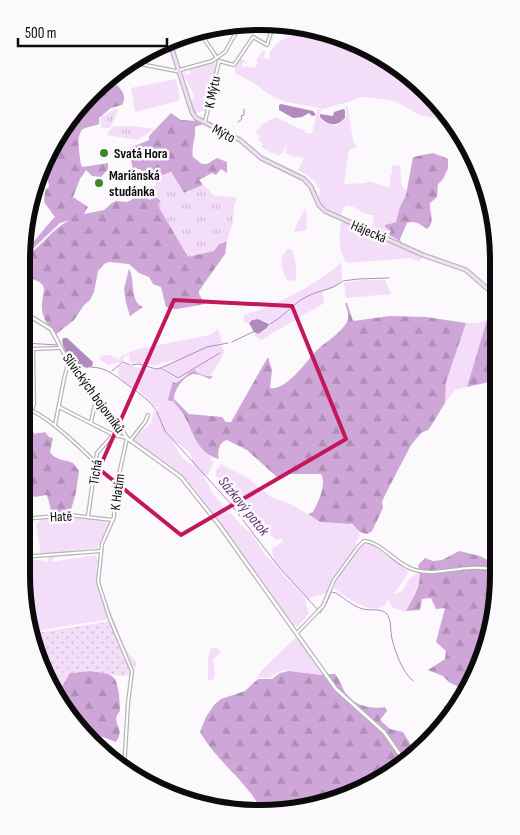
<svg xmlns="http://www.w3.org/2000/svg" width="520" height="835" font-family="'Sofia Sans Condensed',sans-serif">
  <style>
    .grass { fill: #f4ddf9; fill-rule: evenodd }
    .forest { fill: url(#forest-firs) }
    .park { fill: url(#park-tufts) }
    .garden { fill: url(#garden-dots) }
    .water { fill: #b28bbc }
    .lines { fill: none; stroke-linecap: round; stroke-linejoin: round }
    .stream { stroke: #b28bbc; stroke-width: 1 }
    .minor-casing { stroke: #b7b5b7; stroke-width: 4.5 }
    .tertiary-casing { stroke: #b7b5b7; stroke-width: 5 }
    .secondary-casing { stroke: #b7b5b7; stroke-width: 5.5 }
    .minor { stroke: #fff; stroke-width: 2 }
    .tertiary { stroke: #fff; stroke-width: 2.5 }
    .secondary { stroke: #f3def8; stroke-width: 3 }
    .marked { fill: none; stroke: #c2185b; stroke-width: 4; stroke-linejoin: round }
    .poi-dot { fill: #3f862b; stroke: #fbf9fb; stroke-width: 2 }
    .labels { text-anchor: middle; stroke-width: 5; stroke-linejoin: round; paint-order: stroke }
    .street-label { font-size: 14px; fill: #0c0b0c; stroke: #fbf9fb }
    .poi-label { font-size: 14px; font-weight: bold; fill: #0c0b0c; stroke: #fbf9fb; text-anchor: start }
    .water-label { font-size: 15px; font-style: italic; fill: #653371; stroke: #fbf9fb }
    .rim { fill: none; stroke: #0c0b0c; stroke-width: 6 }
  </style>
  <defs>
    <pattern id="forest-firs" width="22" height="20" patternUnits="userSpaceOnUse" patternTransform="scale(1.25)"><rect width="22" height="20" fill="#cea6d8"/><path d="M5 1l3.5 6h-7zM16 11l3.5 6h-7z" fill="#b08eb8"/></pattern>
    <pattern id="park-tufts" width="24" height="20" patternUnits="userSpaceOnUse" patternTransform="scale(1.25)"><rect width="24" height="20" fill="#f4ddf9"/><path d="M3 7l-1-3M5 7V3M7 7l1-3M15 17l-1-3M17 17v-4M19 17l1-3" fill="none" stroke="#d0bcd4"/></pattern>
    <pattern id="garden-dots" width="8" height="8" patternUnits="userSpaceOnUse" patternTransform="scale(1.25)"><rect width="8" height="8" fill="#f4ddf9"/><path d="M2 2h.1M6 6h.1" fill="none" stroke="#d0bcd4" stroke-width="1.8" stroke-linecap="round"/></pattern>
  </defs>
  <rect width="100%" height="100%" fill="#fbf9fb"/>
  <!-- grass -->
  <g class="grass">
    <path d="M 303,28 L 322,29 L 405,70 L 460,133 L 445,127 L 435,118 L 420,115 L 394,101 L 367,97 L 357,98 L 358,99 L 324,109 L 286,102 L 270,95 L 254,83 L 235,73 L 235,68 L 240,58 L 249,63 L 243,62 L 242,66 L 255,68 L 258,63 L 256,61 L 262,51 L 266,52 L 263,58 L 270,60 L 269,55 C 276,36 293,40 303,28 Z"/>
    <path d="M 214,62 L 217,64 L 208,109 L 194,114 L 190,102 L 194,96 C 191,87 186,81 183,73 L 185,72 L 186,75 L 190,74 L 189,70 Z"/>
    <path d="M 176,79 L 180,98 L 178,101 L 135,112 L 131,88 Z"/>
    <path d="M 346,106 L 348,108 L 353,141 L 357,147 L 349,150 L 344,184 L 366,183 L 368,181 L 391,188 L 390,187 L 390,176 L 393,171 L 391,168 L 392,165 L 400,166 L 402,187 L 407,190 L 406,195 L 400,207 L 397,222 L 390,223 L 385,227 L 391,231 L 389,235 L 375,230 L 375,223 L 373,230 L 372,229 L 374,215 C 362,216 350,200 344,207 C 343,209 342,212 341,215 L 324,207 L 318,196 L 321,192 C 315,180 310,176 298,170 L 304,158 L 297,156 L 295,158 L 285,153 L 288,140 L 283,152 L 279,156 L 261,147 L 263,144 L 258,140 L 261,136 L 255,133 L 263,124 L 275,117 L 305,131 L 305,133 L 312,133 L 318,109 L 322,109 L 319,115 L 323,122 L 336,126 L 346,119 L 346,109 L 344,108 Z"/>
    <path d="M 306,207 L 307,230 L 296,232 L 294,230 Z"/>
    <path d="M 343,222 L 422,257 L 419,261 L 411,258 L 347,263 C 338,252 339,236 341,223 Z"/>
    <path d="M 288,249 L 292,249 C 295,258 298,273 295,281 L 287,280 C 281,269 278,258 288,249 Z"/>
    <path d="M 341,262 L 342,281 L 332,289 L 319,292 L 323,292 L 324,303 L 321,305 L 261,340 L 253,335 L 265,331 L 272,323 C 263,323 256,313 247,323 L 245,323 L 243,315 C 267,310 324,281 341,262 Z"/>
    <path d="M 360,280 L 385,280 L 391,294 L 346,298 L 344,283 Z"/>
    <path d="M 487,320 L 467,387 L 455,390 L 445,403 L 446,382 L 466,323 L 477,323 Z"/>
    <path d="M 218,329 L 222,343 L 217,344 L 221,345 L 225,352 L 211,375 L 207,377 C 198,374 189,369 181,378 L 177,378 L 164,368 L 164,366 L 180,359 L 160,363 L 159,365 C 155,366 134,364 130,362 L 129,355 L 124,357 L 122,362 L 108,365 L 99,359 L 100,357 C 107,352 112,356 119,360 L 122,356 L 138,349 L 210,335 Z"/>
    <path d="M 125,364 L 145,370 L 161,369 L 179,380 L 175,383 L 173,382 L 173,401 C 190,421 191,442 212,458 L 210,461 L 214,462 L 208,475 L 201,477 L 197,480 L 203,477 C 209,482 210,489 214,495 C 218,501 224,505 227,512 L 232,514 L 241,525 L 253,535 L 264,553 L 299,591 L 305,599 L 309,614 L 298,626 L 294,626 L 284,613 L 222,525 L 193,487 L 188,484 L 189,480 L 186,481 L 171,466 L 132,440 L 151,423 L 153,413 L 159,407 L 155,407 C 150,402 145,396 140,392 C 131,386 113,379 119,366 ZM 171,438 L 188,451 L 192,457 L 192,461 L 195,466 C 182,462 177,448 171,438 Z"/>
    <path d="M 221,464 L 248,478 L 271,497 L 291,504 L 320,522 L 348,523 L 358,529 L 360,536 L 356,542 L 356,547 L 334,577 L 326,593 L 308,599 L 274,561 L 272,552 L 273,548 L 282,542 L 282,539 L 276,540 L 245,511 L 221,481 L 216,476 L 215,472 Z"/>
    <path d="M 57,517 C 75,517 90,519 108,522 L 109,525 L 97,548 L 69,551 L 73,556 L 57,556 L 50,562 L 96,555 L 98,562 L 94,575 L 100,562 L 102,562 L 100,584 L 102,590 L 125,648 L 136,662 L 137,666 L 135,667 L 128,664 L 107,618 L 105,620 L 53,628 L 31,633 L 21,575 L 21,561 L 38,560 L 48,562 L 47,555 L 41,555 L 36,524 L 42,519 Z"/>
    <path d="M 365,543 L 371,544 L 408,571 L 407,575 L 394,594 L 401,592 L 410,578 L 418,573 L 421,574 L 420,581 L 405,612 L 392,607 L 389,601 L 391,597 C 388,600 386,604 383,606 C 369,616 345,595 334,589 C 336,573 351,559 361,546 Z"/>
    <path d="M 296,637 L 323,673 L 322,675 L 283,670 L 269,678 L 259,678 L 258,676 L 261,671 Z"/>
    <path d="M 213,648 L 219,649 L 221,653 L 213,659 L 215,676 L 213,680 L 208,680 L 208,660 L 210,650 Z"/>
    <path d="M 51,672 L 70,673 L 57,695 L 48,679 Z"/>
  </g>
  <!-- forest -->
  <g class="forest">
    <path d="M 116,84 C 122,90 127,96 122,105 L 111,108 L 99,118 L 99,124 C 94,126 87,127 83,129 C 75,135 80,156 81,165 L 83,167 L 108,163 L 108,169 L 101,177 L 92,176 L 86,170 L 80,179 L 73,197 L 88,207 L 84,214 L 104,210 L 112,203 L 116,201 L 127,202 L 146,192 L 149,200 L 156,197 L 219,244 L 227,241 L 225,254 L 199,291 L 199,294 L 205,304 L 177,309 L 166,307 L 161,287 L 153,284 L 149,277 L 139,273 L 129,264 L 109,262 L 104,264 L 98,271 L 94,292 L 90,300 L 84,305 L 74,320 L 55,335 C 50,327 43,320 42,310 C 40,291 54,285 27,277 L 27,272 L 23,269 L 23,259 C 41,248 51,229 70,220 L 60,223 L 23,258 L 23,252 C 37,240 43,229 55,217 L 44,202 L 45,190 L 49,187 C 48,180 47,172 48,164 C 49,151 76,111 86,101 C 94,94 106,87 116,84 Z"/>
    <path d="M 171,113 L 181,120 L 197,121 L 203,124 L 195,127 C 196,137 191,148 193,157 L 202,164 L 207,164 L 217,158 L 227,162 L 227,173 L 221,169 L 216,175 L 212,173 L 199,180 L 203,185 L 184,193 L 171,172 L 155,178 L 143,174 L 140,169 L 133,169 L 130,156 L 139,156 L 139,153 L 130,153 L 130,148 L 149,140 L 149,136 Z"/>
    <path d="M 433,153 L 446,158 L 448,159 L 448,168 L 443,179 L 438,184 L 437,197 L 430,203 C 429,213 436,222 427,229 C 420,225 417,220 407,223 L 400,239 L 401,242 L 389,235 L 391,231 L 385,227 L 385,225 L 396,222 L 400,207 L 406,195 L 413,157 Z"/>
    <path d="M 129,269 C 136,282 129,301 143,307 L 130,316 L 126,303 L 124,289 Z"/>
    <path d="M 345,303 L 347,303 L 353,321 L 390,316 L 426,317 L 466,323 L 446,382 L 445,403 L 431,426 L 428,430 L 421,433 L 411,445 L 386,493 L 382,502 L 383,508 L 372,531 L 367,534 L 360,532 L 352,524 L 320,522 L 308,514 L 313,512 C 318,503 327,484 321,474 L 287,474 L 278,478 L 247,450 L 227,440 C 219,442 217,452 219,459 C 197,454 193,431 183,414 C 180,409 176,405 173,401 L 169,401 L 168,399 L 173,382 L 175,383 C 181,381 187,373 195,370 L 196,372 C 202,375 206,377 213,376 L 210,379 C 205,377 200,374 194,374 C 185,375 174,389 174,399 L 189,414 L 222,417 L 226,422 L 231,422 L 268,357 L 272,370 L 270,388 C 287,391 307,360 318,349 C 328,340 339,335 347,322 C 350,317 347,309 345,303 Z"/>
    <path d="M 498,307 L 498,380 L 467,387 L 487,320 Z"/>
    <path d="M 22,413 L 27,415 L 34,434 L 45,432 L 49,437 L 53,438 L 50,452 C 56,461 65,459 73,463 L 79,471 L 76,492 L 70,514 L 52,514 L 47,495 L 34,497 L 29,490 L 22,486 Z"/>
    <path d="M 459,551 L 480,556 L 497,565 L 497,606 L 481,666 L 466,691 L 449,682 L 443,676 L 428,670 L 445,659 L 446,651 L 436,642 L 445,608 L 436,609 L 431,598 L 422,599 L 420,610 L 406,611 C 414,595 424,583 418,565 L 425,558 L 433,561 L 442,560 Z"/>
    <path d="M 90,671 C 97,672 109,672 114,678 C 119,684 120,703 120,711 C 109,723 127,727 116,742 C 94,733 89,734 73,714 C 67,707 61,703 57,695 L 70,673 Z"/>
    <path d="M 289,671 L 321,675 L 323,674 L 335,674 C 341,681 341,686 345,692 C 354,705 369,710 385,707 L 387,711 L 380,720 L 390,729 L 403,732 L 415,752 L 393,773 L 336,801 L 263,813 C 248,782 217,762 200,732 L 206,717 L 214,705 L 221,699 L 245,691 L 258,679 L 272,679 L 280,673 Z"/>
  </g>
  <!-- park -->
  <g class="park">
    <path d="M 114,109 L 118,110 L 110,128 L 101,128 L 100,120 L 102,117 Z"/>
    <path d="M 113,126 L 135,126 L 155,129 L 138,140 L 107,135 Z"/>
    <path d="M 171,172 L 184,193 L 204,185 L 214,196 L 237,197 L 234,207 L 233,222 L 227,241 L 219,244 L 214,251 L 188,257 L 158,206 L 161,200 L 156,197 L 149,200 L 146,192 L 156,184 L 155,178 Z"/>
  </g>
  <!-- garden -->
  <path class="garden" d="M 110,619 L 130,663 L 133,675 L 121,676 L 90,671 L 70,673 L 45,672 L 34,651 L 31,634 L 105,622 Z"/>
  <!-- water -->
  <g class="water">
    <path d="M 281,104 L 313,111 L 316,115 L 312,116 L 309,113 L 302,117 L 293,118 L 279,110 L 279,105 Z"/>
    <path d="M 343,109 L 345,110 L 345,118 C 337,127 328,126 320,117 L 320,114 L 333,116 L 334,112 Z"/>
    <path d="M 258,319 L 269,324 L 267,328 L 258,334 L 254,332 L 249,323 L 252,320 Z"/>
    <path d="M 63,338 L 67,338 L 93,362 L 92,366 L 87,368 C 73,364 65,355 62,341 Z"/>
  </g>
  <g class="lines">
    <!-- stream -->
    <g class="stream">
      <path d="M 238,122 L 242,119 L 241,116 L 244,115 L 244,109"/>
      <path d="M 343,281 L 358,279 L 389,278"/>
      <path d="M 268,325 C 283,318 292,304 306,297 C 319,290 329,291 342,282"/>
      <path d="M 23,341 L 24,343 L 58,345"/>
      <path d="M 232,342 L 255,331"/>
      <path d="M 132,365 L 139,364 L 156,369 L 161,368 L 207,347 L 228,343"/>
      <path d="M 90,367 C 109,367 117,378 132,388 C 141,395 149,400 156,410"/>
      <path d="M 161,368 L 178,378 L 220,353"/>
      <path d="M 112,371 L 123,362 L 130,365"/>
      <path d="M 157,412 L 165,431 L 230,503 L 278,566 L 318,610"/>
      <path d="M 320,613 L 327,602 L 331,592 L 336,593 C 344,598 354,607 363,609 C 371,611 380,608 386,613 C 392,619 390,631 392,639 C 396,654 402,671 413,681"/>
      <path d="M 444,706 L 452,716"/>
    </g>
    <!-- minor casing -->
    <g class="minor-casing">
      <g id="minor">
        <path d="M 217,27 L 240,29"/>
        <path d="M 197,34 L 203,37 L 207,31"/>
        <path d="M 203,37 L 217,58"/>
        <path d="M 219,61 L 234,65 L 253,37 L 267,45 L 273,26"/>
        <path d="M 130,62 L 176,71 L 212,61 L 225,52 L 241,24"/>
        <path d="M 110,80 L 111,81"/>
        <path d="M 205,122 L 219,61"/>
        <path d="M 59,407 L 114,435 L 127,438 L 115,493 L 114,517 L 102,544 L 98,582 L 110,619 L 132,671 L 128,703 L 124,770"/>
        <path d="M 22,409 C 37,405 84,451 96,463"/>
        <path d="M 32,410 L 34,404 L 33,349 L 58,348 L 61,347"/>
        <path d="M 91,422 L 97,395"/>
        <path d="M 55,425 L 64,379 L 68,364"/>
        <path d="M 130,441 L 145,422 L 148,415"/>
        <path d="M 88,516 L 97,453 L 113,435"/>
        <path d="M 34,518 L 69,515 L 113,520"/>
        <path d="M 21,557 L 101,551"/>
        <path d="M 297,633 L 323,606 L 334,580 L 358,547 L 364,541 C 382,542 397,566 415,570 C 432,575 452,569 469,568 C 479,567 488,568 497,570"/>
      </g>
    </g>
    <!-- tertiary casing -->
    <g class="tertiary-casing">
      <path id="tertiary" d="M 23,312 L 51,329 L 69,363 L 97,395 L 127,438 L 181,477 L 220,526 L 336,689 L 384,732 L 405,762"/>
    </g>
    <!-- secondary casing -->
    <g class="secondary-casing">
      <path id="secondary" d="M 170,43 L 192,112 L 196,118 L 240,140 L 261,158 L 304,179 L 311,187 L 319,205 L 325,211 L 423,255 L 466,270 L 498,298"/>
    </g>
    <!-- minor -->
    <use href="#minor" class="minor"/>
    <!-- tertiary -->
    <use href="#tertiary" class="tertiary"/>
    <!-- secondary -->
    <use href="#secondary" class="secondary"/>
  </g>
  <!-- marked area -->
  <path class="marked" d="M 174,300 L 292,306 L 346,439 L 181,535 L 99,469 Z"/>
  <!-- markers -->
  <g class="poi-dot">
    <circle cx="104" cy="153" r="5"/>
    <circle cx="99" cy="183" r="5"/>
  </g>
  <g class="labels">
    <!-- street labels -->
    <g class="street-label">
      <text transform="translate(212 92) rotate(-78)" y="5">K Mýtu</text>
      <text transform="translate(224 133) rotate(28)" y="5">Mýto</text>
      <text transform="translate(369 231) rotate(23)" y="5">Hájecká</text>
      <text transform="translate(94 393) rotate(54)" y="5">Slivických bojovníků</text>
      <text transform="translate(95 472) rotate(-81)" y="5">Tichá</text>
      <text transform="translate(117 492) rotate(-82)" y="5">K Hatím</text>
      <text transform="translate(61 516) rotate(-3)" y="5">Hatě</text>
    </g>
    <!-- poi labels -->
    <g class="poi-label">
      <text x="114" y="158">Svatá Hora</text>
      <text x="109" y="180">Mariánská<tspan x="109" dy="16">studánka</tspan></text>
    </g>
    <!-- water labels -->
    <g class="water-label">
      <text transform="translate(244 506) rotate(51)" y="5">Sázkový potok</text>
    </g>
  </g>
  <!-- crop -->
  <path d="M0 0H520V835H0ZM260 30H260A230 230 0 0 1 490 260V575A230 230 0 0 1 260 805H260A230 230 0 0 1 30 575V260A230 230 0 0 1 260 30Z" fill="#fbf9fb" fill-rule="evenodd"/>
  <path class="rim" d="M260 30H260A230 230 0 0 1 490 260V575A230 230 0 0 1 260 805H260A230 230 0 0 1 30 575V260A230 230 0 0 1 260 30Z"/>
  <!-- scale -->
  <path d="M18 38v8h149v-8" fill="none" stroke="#0c0b0c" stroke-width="2.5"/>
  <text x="25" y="38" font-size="15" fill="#0c0b0c" stroke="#fbf9fb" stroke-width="4" paint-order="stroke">500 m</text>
</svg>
